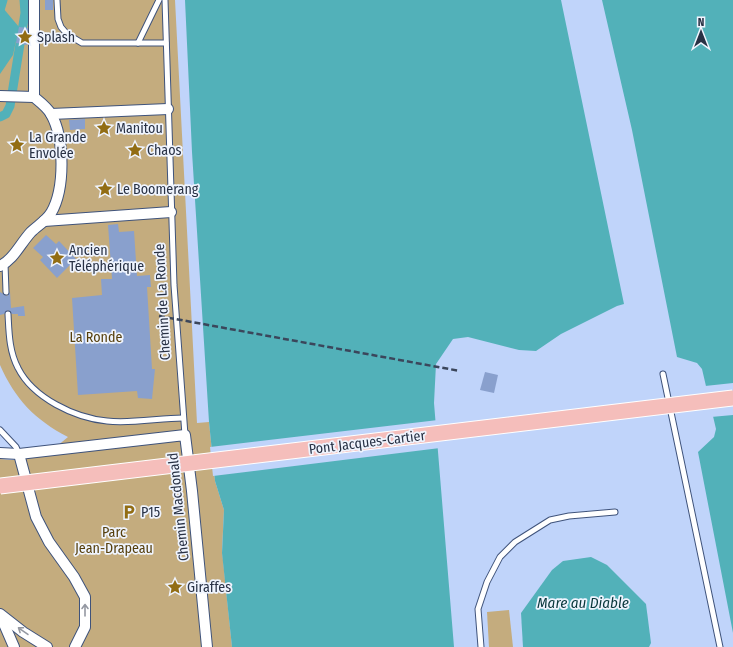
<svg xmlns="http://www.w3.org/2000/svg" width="733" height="647" font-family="'Fira Sans Condensed',sans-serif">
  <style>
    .green { fill: #c4ac7e }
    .water { fill: #52b1b9 }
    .pier { fill: #c0d4fa }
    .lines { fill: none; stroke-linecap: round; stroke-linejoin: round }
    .canal { stroke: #52b1b9; stroke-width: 9 }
    .building { fill: #89a0cd }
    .lane-casing { stroke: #3f537b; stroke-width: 7 }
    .street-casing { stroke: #3f537b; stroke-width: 12 }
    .lane { stroke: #fff; stroke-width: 5 }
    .street { stroke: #fff; stroke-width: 10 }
    .rail { stroke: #3b465b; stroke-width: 2.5; stroke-dasharray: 6 3; stroke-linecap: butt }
    .primary-bridge-casing { stroke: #fff; stroke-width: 17; stroke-linecap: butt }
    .primary-bridge { stroke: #f5bebb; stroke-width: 15 }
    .oneway { stroke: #9498a2 }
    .labels { text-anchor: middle; stroke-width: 3.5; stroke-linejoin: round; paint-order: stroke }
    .poi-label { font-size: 14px; fill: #283144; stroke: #eff4fe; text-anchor: start }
    .street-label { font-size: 14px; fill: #283144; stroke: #eff4fe }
    .park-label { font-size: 14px; fill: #553e0b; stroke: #eff4fe }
    .water-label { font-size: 15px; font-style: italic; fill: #09383c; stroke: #eff4fe }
  </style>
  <rect width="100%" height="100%" fill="#c0d4fa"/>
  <!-- green -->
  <g class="green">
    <path d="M 0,0 L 175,0 L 197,423 L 209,422 L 215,481 L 224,510 L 222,551 L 232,647 L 0,647 L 0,459 L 12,460 L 45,456 L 68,437 C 35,420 15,399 0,365 Z"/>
    <path d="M 509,610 L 513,647 L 489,647 L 487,612 Z"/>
  </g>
  <!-- water -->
  <g class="water">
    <path d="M 185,0 L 561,0 L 624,304 L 617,306 L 561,334 L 536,351 L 519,350 L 468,337 L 453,339 L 436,364 L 434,403 L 454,647 L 232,647 L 222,553 L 224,510 L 215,481 L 209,422 L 192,152 Z"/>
    <path d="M 602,0 L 733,0 L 733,633 L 698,452 L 714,437 L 716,429 L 702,369 L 697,363 L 677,357 L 632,130 Z"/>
    <path d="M 0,7 L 3,8 L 19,27 L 13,55 L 0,74 Z"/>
    <path d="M 591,557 L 607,565 L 646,604 L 651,643 L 649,647 L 523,647 L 521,613 L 552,570 L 563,561 Z"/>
  </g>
  <!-- pier -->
  <g class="pier">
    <path d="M 733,383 L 733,415 L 711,417 L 705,386 Z"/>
    <path d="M 438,420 L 440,448 L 213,476 L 210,447 Z"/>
  </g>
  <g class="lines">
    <!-- canal -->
    <g class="canal">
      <path d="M 0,10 L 3,0"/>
      <path d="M 0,117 L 6,114 L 10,106 L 25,13 L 24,0"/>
    </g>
  </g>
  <!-- building -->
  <g class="building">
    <rect x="45" y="0" width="8" height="10"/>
    <path d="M 19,27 L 28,28 L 27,45 L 16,43 Z"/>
    <path d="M 85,119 L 85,129 L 70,130 L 69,120 Z"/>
    <path d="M 118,224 L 119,232 L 134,231 L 137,276 L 150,275 L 151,287 L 147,287 L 152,369 L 155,369 L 152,399 L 138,398 L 137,391 L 78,395 L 72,298 L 102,295 L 101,279 L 112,279 L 108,225 Z"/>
    <path d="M 46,235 L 56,244 L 59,241 L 76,259 L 57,278 L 40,260 L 43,257 L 33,248 Z"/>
    <path d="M 0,292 L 7,296 L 10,292 L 11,308 L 24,306 L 25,316 L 18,316 L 18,314 L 12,314 L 8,310 L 4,314 L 0,315 Z"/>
    <path d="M 485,372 L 498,375 L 494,393 L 480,390 Z"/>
  </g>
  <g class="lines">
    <!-- lane casing -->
    <g class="lane-casing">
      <g id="lane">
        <path d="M 57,0 L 58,19 L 61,27 L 67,34 L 82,43 L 166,43"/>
        <path d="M 165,0 L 174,285 L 185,435"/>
        <path d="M 138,43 L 159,0"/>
        <path d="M 5,264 L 6,292"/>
        <path d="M 8,314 C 9,332 9,351 18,368 C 33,398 75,418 107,421 C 130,424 160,418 183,418"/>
        <path d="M 663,374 L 720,647"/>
        <path d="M 0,430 L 16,447 L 19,454"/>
        <path d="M 481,647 L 478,609 L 487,582 L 500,557 L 515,542 L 550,520 L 569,516 L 615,512"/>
      </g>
    </g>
    <!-- street casing -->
    <g class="street-casing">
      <g id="street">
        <path d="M 0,96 L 34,97"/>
        <path d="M 51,114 L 168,109"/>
        <path d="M 44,221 L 171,212"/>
        <path d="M 0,266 C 14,259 20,244 31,232 C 37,226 46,221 51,213 C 65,189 65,139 51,114 C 47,107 40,102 34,97 L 34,0"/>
        <path d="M 0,453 L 19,454 L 185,435 L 192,491 L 207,647"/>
        <path d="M 19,454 L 36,517 L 49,542 L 74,577 L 85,597 L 85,627 L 75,647"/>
        <path d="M 0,614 L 23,632 L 47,647"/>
        <path d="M 1,617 L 14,647"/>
      </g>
    </g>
    <!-- lane -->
    <use href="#lane" class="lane"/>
    <!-- street -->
    <use href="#street" class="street"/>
    <!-- rail -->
    <path class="rail" d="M 159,316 L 460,371"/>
    <!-- primary-bridge casing -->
    <g class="primary-bridge-casing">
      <path id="primary-bridge" d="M 0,486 L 733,398"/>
    </g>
    <!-- primary-bridge -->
    <use href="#primary-bridge" class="primary-bridge"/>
  </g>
  <!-- one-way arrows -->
  <defs><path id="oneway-shaft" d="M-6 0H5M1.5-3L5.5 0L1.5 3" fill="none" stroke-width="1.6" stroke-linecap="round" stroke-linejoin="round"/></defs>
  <g class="oneway">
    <use href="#oneway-shaft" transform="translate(85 610) rotate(-90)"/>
    <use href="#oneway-shaft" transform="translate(23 631) rotate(-145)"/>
  </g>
  <!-- icons -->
  <defs>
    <g id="sight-bare" transform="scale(1.2)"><path d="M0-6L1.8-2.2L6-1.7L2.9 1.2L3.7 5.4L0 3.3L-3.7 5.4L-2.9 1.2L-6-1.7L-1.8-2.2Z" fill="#926d14" stroke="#eff4fe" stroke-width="2.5" paint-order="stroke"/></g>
    <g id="parking-bare" transform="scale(1.2)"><path d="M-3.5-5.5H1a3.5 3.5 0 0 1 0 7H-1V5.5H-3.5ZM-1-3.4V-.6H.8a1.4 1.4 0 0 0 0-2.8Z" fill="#926d14" stroke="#eff4fe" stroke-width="2.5" paint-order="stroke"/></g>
  </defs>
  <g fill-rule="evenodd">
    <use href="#sight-bare" x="25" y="37"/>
    <use href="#sight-bare" x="104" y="128"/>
    <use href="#sight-bare" x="17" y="145"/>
    <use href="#sight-bare" x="135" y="150"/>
    <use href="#sight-bare" x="105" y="189"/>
    <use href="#sight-bare" x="57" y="258"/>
    <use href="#parking-bare" x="129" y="512"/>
    <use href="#sight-bare" x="175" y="587"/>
  </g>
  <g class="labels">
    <!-- poi labels -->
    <g class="poi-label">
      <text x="37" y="42">Splash</text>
      <text x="116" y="133">Manitou</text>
      <text x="29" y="142">La Grande<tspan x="29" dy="16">Envolée</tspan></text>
      <text x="147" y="155">Chaos</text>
      <text x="117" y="194">Le Boomerang</text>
      <text x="69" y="255">Ancien<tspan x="69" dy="16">Téléphérique</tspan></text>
      <text x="141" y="517">P15</text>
      <text x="187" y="592">Giraffes</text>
    </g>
    <!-- street labels -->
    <g class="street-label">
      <text transform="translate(162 302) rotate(-93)" y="5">Chemin de La Ronde</text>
      <text transform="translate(367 442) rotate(-7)" y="5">Pont Jacques-Cartier</text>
      <text transform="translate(178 507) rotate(-96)" y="5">Chemin Macdonald</text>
    </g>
    <!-- park labels -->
    <g class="park-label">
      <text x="96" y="342">La Ronde</text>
      <text x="114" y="537">Parc<tspan x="114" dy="16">Jean-Drapeau</tspan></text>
    </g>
    <!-- water labels -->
    <g class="water-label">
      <text x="583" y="608">Mare au Diable</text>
    </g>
  </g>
  <!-- north arrow -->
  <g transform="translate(701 32)" stroke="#eff4fe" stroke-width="3" paint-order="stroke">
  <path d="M0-3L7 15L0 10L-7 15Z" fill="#283144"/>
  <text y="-6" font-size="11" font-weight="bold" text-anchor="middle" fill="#283144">N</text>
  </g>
</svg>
